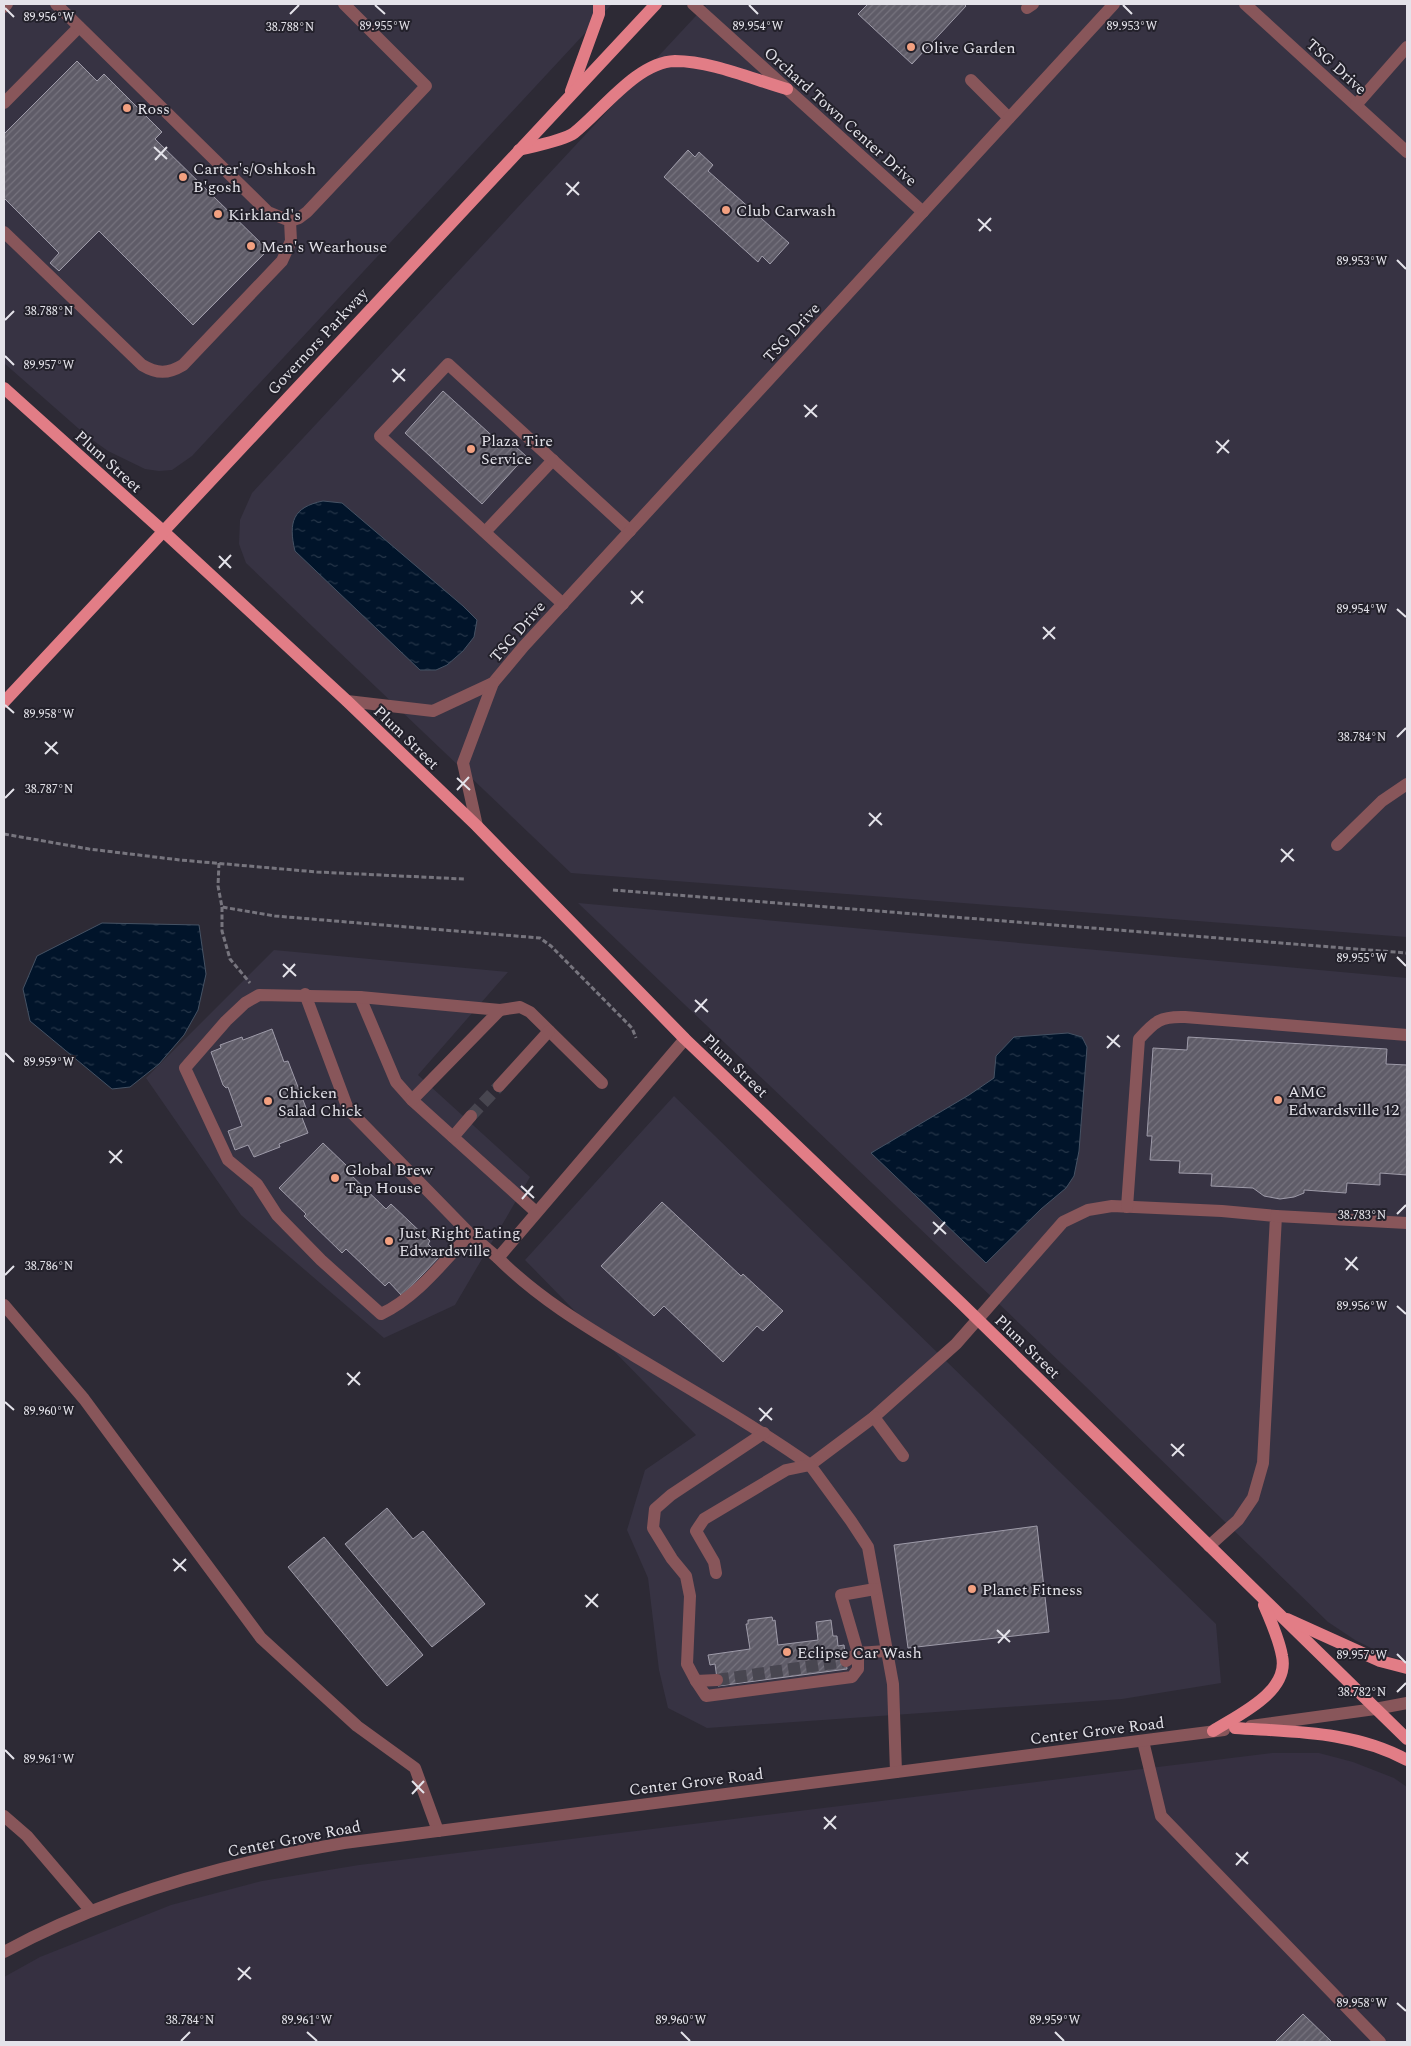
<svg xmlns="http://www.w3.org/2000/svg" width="1411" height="2046" font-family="Spectral,serif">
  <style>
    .built { fill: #373343 }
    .industrial { fill: #363041 }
    .water { fill: url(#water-ripples); stroke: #455264 }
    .building { fill: url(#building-hatch); stroke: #9e9ba9 }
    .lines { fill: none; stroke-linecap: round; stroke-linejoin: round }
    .minor-tunnel { stroke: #484650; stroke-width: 12; stroke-dasharray: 12 6; stroke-linecap: butt }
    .path { stroke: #77757e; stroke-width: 3; stroke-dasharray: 5 2.5; stroke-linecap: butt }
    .minor { stroke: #88565a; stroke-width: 12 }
    .major { stroke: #e27d86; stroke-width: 12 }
    .ticks { fill: none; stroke: #e4e3ea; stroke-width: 2 }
    .poi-dot { fill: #f2a080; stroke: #23212b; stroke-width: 2 }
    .labels { text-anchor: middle; stroke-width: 4; stroke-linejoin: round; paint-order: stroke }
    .poi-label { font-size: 16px; fill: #e4e3ea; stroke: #23212b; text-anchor: start }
    .street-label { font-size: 16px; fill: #e4e3ea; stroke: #23212b }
    .ticks-label { font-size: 12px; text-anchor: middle; fill: #e4e3ea; stroke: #23212b; stroke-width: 4; stroke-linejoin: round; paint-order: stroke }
  </style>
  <defs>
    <pattern id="water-ripples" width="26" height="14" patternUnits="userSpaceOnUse" patternTransform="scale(1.25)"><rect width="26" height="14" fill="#01142a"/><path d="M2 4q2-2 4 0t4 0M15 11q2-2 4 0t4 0" fill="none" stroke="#263649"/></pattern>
    <pattern id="building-hatch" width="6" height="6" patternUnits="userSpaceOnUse" patternTransform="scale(1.25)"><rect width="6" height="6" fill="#5f5c68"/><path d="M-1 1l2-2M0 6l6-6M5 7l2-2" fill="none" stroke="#76737e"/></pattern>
  </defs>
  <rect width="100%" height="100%" fill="#2d2a35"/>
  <!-- built -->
  <g class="built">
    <path d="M 4,4 L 612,4 L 192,456 L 172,470 L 159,471 L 145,469 L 108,451 L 87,436 L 4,363 Z"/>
    <path d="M 707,4 L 1407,4 L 1407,937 L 571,873 L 246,563 L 239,544 L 240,520 L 252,493 Z"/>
    <path d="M 578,903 L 1407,978 L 1407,1660 L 1387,1656 L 1355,1640 L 1328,1622 L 1082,1383 Z"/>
    <path d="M 274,950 L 508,972 L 418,1075 L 530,1177 L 455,1305 L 384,1338 L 241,1215 L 146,1078 Z"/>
    <path d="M 674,1096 L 1216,1624 L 1221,1683 L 1122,1699 L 707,1728 L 668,1708 L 659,1670 L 648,1578 L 627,1530 L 645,1470 L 696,1435 L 525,1260 Z"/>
  </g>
  <!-- industrial -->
  <path class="industrial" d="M 1272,1753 L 1319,1753 L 1353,1762 L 1394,1778 L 1407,1787 L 1407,2042 L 4,2042 L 4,1977 L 40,1957 L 171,1905 L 262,1881 L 359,1865 Z"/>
  <!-- water -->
  <g class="water">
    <path d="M 323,501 L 342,503 L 463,606 L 477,620 L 474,637 L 463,651 L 447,665 L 436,670 L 420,670 L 295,551 C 288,522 293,507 323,501 Z"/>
    <path d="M 102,923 L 199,925 L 206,974 L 198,1010 L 184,1035 L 159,1064 L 130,1087 L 112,1089 L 30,1021 L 23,989 L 37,956 Z"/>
    <path d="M 1068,1033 L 1082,1037 L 1087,1047 L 1079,1151 L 1074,1176 L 1066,1188 L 1041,1209 L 986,1263 L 871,1153 L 969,1095 L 994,1078 L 996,1056 L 1014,1037 Z"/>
  </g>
  <!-- building -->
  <g class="building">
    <path d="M 868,4 L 964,4 L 966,6 L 912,64 L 858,14 Z"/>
    <path d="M 77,61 L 97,81 L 104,74 L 162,132 L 155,139 L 268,250 L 193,325 L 99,231 L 59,271 L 50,263 L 59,253 L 4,198 L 4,134 Z"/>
    <path d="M 688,150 L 695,157 L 699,152 L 713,165 L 708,171 L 789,243 L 770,264 L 762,256 L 758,262 L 664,177 Z"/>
    <path d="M 443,391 L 500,443 L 505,437 L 526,456 L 482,504 L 405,433 Z"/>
    <path d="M 272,1029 L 284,1062 L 288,1061 L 308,1113 L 301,1115 L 308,1133 L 279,1144 L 280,1147 L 254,1157 L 248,1145 L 235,1150 L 228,1131 L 242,1126 L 228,1087 L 226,1088 L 223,1085 L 211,1052 L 221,1048 L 220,1045 L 242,1037 L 243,1040 Z"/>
    <path d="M 1188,1037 L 1387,1049 L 1386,1064 L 1407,1065 L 1407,1175 L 1380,1173 L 1380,1185 L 1347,1183 L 1346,1193 L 1304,1190 L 1304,1193 L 1294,1197 L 1280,1199 L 1264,1196 L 1253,1188 L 1211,1186 L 1212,1174 L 1179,1173 L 1180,1161 L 1150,1160 L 1152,1136 L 1147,1136 L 1153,1048 L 1187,1050 Z"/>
    <path d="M 323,1143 L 348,1167 L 346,1170 L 386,1209 L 391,1204 L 430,1241 L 428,1244 L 440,1256 L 402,1296 L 389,1282 L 385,1286 L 346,1249 L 342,1253 L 304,1216 L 306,1214 L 279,1188 Z"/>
    <path d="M 662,1202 L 741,1276 L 743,1274 L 783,1311 L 763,1331 L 757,1326 L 723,1362 L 664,1306 L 654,1316 L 601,1266 Z"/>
    <path d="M 387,1508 L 413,1539 L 423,1531 L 485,1604 L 432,1647 L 345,1544 Z"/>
    <path d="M 1037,1526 L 1049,1632 L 908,1648 L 894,1545 Z"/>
    <path d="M 324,1537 L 423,1655 L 387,1686 L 288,1567 Z"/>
    <path d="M 772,1617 L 773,1621 L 775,1620 L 778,1645 L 818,1640 L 816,1622 L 831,1620 L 833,1636 L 837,1636 L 838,1646 L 844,1645 L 847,1669 L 718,1686 L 715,1664 L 710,1665 L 708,1655 L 750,1649 L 746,1624 L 748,1624 L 748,1620 Z"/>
    <path d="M 1303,2014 L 1332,2042 L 1275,2042 Z"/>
  </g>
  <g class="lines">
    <!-- minor-tunnel -->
    <g class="minor-tunnel">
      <path d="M 471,1116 L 499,1086"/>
      <path d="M 717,1680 L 846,1661"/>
    </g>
    <!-- path -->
    <g class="path">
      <path d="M 4,834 L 89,849 L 180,860 L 317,872 L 464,879"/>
      <path d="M 219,863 L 218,886 L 222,907 L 275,916 L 540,938 L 551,946 L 632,1028 L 636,1038"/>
      <path d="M 613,890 L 1407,953"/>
      <path d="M 222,907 L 222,931 L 230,959 L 250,983"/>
    </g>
    <!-- minor -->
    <g class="minor">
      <path d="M 693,4 L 923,212"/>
      <path d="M 1245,4 L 1407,152"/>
      <path d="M 4,7 L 7,4"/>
      <path d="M 1027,8 L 1033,4"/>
      <path d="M 971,80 L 1009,118"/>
      <path d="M 4,103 L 79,27"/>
      <path d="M 1356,105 L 1407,47"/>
      <path d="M 290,221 L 299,218 L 307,212 L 426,86 L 344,4"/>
      <path d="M 4,232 L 142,365 C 157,374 168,374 183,365 L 282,261 L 291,241 L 290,221 L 268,212 L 56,4"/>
      <path d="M 485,532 L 553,460"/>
      <path d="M 563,604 L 380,436 L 448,364 L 630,531"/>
      <path d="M 347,701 L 433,711 L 493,683 L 524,646 L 1114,4"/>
      <path d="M 477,826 L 463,763 L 493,683"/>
      <path d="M 1337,845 L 1382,801 L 1407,784"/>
      <path d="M 305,994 L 348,1109 L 470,1234 L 498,1258"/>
      <path d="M 360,997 L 396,1082 L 412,1100 L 536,1212"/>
      <path d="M 500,1010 L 520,1007 L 530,1012 L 602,1083"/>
      <path d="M 685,1039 L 498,1258 C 538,1298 585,1326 633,1355 C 693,1391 753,1425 810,1465 L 874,1417 L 956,1344 L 1063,1222 L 1088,1210 L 1112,1206 L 1222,1211 L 1276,1216 L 1263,1463 L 1253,1498 L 1238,1520 L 1209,1546"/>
      <path d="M 499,1086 L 549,1031"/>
      <path d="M 412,1100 L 500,1010 L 360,997 L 259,995 L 245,1003 L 226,1021 L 185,1068 L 228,1160 L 257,1184 L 277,1215 L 321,1260 L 381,1314 C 417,1297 443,1262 470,1234"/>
      <path d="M 453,1137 L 471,1116"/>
      <path d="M 1127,1207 L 1139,1039 C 1155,1021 1161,1016 1185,1017 L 1407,1035"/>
      <path d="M 1276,1216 L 1407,1223"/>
      <path d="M 4,1305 L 84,1399 L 261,1638 L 357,1726 L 415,1768 L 438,1831"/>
      <path d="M 874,1417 L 903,1456"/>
      <path d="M 716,1573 L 714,1562 L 696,1531 L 704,1519 L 786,1470 L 810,1465 L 851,1521 L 868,1547 L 893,1684 L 896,1772"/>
      <path d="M 846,1661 L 858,1653 L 841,1595 L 875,1589"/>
      <path d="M 717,1680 L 696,1681 L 687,1664 L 690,1596 L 686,1576 L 672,1559 L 653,1528 L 655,1509 L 671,1495 L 764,1433"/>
      <path d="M 696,1681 L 706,1696 L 852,1677 L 858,1669 L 858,1653 L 886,1651"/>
      <path d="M 1251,1726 L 1375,1709 L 1407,1703"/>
      <path d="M 1143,1741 L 1161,1816 L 1380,2042"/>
      <path d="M 4,1816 L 27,1836 L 91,1911"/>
      <path d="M 4,1952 C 109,1895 226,1863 344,1843 L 1224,1730"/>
    </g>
    <!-- major -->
    <g class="major">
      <path d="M 571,91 L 599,14 L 599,4"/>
      <path d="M 519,150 C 531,147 565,140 574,133 C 602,111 637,62 675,61 C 711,61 752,79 787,89"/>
      <path d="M 4,388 L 163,531 L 347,701 L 477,826 L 685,1039 L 961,1303 L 1407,1739"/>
      <path d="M 4,702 L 656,4"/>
      <path d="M 1287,1619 L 1380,1661 L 1407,1668"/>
      <path d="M 1235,1728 C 1294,1732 1354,1731 1407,1760"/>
      <path d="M 1213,1731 C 1238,1715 1290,1692 1282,1656 C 1279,1639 1271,1621 1264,1605"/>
    </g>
  </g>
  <!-- ticks -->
  <path class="ticks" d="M 375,5 L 385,14M 749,5 L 758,14M 1123,5 L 1132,14M 5,8 L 14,17M 290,14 L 299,5M 154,147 L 167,159M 155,160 L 167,147M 566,183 L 579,195M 567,195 L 579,182M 978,219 L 991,231M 979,231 L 991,218M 1397,260 L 1406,269M 5,320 L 14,311M 5,356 L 14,365M 392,369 L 405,381M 393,382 L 405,369M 804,405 L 817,417M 805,417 L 817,405M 1216,441 L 1229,453M 1217,453 L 1229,440M 219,556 L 231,568M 219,568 L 231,555M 631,591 L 643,603M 631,604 L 643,591M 1397,609 L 1406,617M 1043,627 L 1055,639M 1043,639 L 1055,627M 5,705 L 14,713M 1397,737 L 1406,728M 45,742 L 58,754M 45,754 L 57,742M 457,778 L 470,790M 457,790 L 469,777M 5,798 L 14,789M 869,813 L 882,825M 869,826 L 881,813M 1281,849 L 1294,861M 1281,862 L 1293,849M 1397,957 L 1406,966M 283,964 L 296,976M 283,977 L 295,964M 695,1000 L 708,1012M 695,1012 L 707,999M 1107,1036 L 1120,1047M 1107,1048 L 1119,1035M 5,1053 L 14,1062M 109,1151 L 122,1163M 110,1163 L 122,1150M 521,1186 L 534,1198M 522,1199 L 533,1186M 1397,1214 L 1406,1205M 933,1222 L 946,1234M 934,1234 L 945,1222M 1345,1258 L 1358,1270M 1346,1270 L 1357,1257M 5,1275 L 14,1266M 1397,1306 L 1406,1314M 347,1373 L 360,1385M 348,1385 L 360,1372M 5,1402 L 14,1410M 759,1408 L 772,1420M 760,1421 L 772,1408M 1171,1444 L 1184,1456M 1172,1456 L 1184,1444M 173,1559 L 186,1571M 174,1571 L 186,1559M 585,1595 L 598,1607M 586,1607 L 598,1594M 997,1630 L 1010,1642M 998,1643 L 1010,1630M 1397,1654 L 1406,1663M 1397,1692 L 1406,1683M 5,1750 L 14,1759M 412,1781 L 424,1793M 412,1794 L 424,1781M 824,1817 L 836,1829M 824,1829 L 836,1816M 1236,1853 L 1248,1864M 1236,1865 L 1248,1852M 238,1968 L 251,1979M 238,1980 L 250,1967M 1397,2003 L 1406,2011M 307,2032 L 317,2041M 681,2032 L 690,2041M 1055,2032 L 1064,2041M 181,2041 L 190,2032"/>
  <!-- markers -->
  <g class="poi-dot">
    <circle cx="911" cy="47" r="5"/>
    <circle cx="127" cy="108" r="5"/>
    <circle cx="183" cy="177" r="5"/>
    <circle cx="726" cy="210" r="5"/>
    <circle cx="218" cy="214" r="5"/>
    <circle cx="251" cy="246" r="5"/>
    <circle cx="471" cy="449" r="5"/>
    <circle cx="1278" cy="1100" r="5"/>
    <circle cx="268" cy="1101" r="5"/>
    <circle cx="335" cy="1178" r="5"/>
    <circle cx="389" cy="1241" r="5"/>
    <circle cx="972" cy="1589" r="5"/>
    <circle cx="787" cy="1652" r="5"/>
  </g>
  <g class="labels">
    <!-- poi labels -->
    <g class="poi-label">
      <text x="921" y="53">Olive Garden</text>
      <text x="137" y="114">Ross</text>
      <text x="193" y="174">Carter's/Oshkosh<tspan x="193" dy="18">B'gosh</tspan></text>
      <text x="736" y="216">Club Carwash</text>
      <text x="228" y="220">Kirkland's</text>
      <text x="261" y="252">Men's Wearhouse</text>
      <text x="481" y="446">Plaza Tire<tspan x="481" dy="18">Service</tspan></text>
      <text x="1288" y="1097">AMC<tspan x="1288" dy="18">Edwardsville 12</tspan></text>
      <text x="278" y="1098">Chicken<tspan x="278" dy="18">Salad Chick</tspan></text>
      <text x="345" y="1175">Global Brew<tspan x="345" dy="18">Tap House</tspan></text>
      <text x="399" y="1238">Just Right Eating<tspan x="399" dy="18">Edwardsville</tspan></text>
      <text x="982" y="1595">Planet Fitness</text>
      <text x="797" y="1658">Eclipse Car Wash</text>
    </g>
    <!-- street labels -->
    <g class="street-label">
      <text transform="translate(1337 66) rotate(42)" y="6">TSG Drive</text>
      <text transform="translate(841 116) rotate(42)" y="6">Orchard Town Center Drive</text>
      <text transform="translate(791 332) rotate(-47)" y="6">TSG Drive</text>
      <text transform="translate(317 341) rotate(-47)" y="6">Governors Parkway</text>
      <text transform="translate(109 461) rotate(42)" y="6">Plum Street</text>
      <text transform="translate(517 631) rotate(-49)" y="6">TSG Drive</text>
      <text transform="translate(407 737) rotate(44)" y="6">Plum Street</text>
      <text transform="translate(736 1065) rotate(44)" y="6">Plum Street</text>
      <text transform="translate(1028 1346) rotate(44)" y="6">Plum Street</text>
      <text transform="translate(1097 1730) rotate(-7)" y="6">Center Grove Road</text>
      <text transform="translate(696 1781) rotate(-7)" y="6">Center Grove Road</text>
      <text transform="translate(294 1838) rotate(-11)" y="6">Center Grove Road</text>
    </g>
  </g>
  <g class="ticks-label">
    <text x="49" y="21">89.956°W</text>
    <text x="385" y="30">89.955°W</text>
    <text x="758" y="30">89.954°W</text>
    <text x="1132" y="30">89.953°W</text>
    <text x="290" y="31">38.788°N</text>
    <text x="1362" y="265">89.953°W</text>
    <text x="49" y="315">38.788°N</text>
    <text x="49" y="369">89.957°W</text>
    <text x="1362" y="613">89.954°W</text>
    <text x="49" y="718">89.958°W</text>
    <text x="1362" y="741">38.784°N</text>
    <text x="49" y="793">38.787°N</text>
    <text x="1362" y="962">89.955°W</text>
    <text x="49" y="1066">89.959°W</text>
    <text x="1362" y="1219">38.783°N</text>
    <text x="49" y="1270">38.786°N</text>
    <text x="1362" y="1310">89.956°W</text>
    <text x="49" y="1415">89.960°W</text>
    <text x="1362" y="1659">89.957°W</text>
    <text x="1362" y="1696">38.782°N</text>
    <text x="49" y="1763">89.961°W</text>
    <text x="1362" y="2007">89.958°W</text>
    <text x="190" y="2024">38.784°N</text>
    <text x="307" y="2024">89.961°W</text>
    <text x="681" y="2024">89.960°W</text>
    <text x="1055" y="2024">89.959°W</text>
  </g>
  <!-- border -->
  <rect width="1411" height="2046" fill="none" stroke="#e4e3ea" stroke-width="10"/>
</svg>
